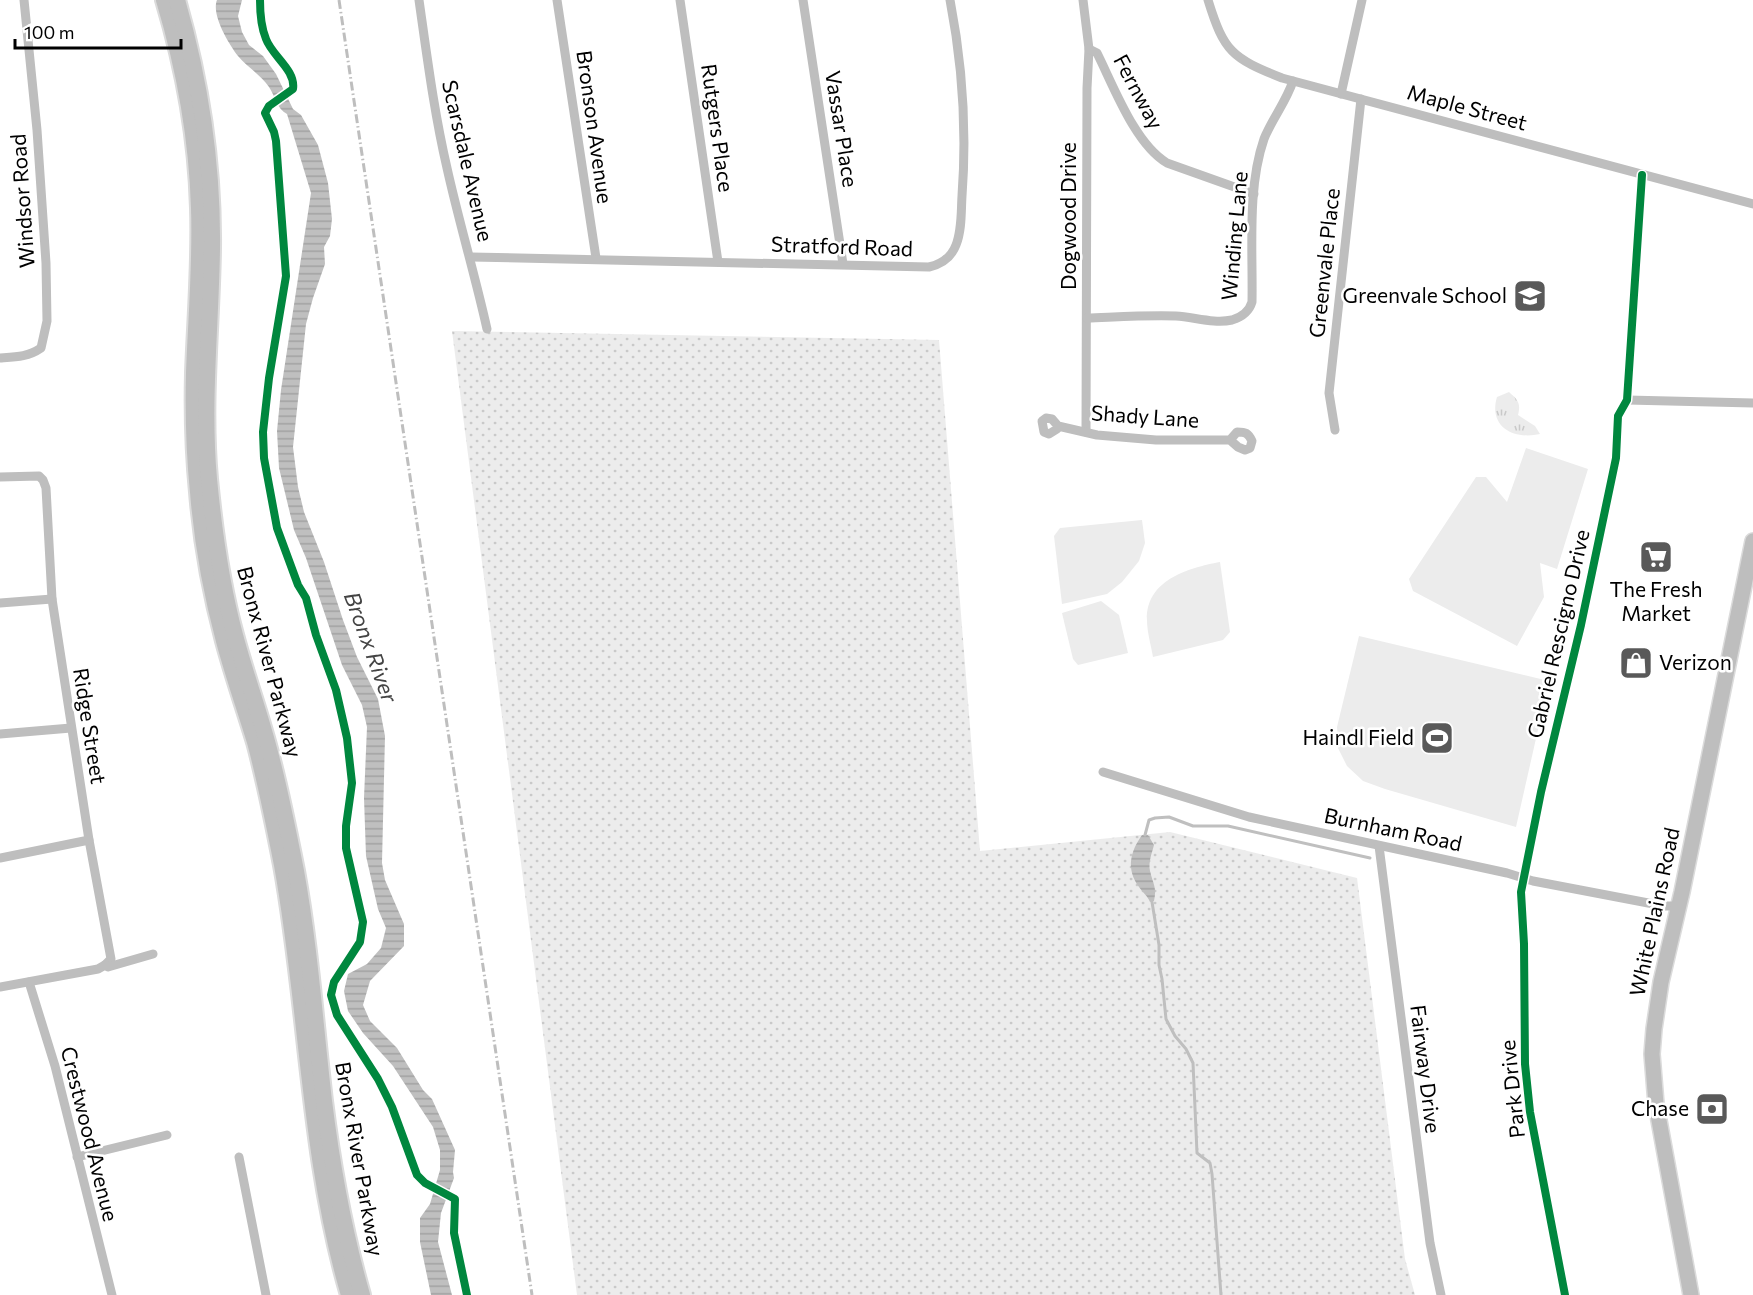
<svg xmlns="http://www.w3.org/2000/svg" width="1753" height="1295" font-family="Commissioner,sans-serif">
  <style>
    .grass { fill: url(#grass-dots) }
    .park { fill: url(#park-tufts) }
    .pitch { fill: #ececec }
    .water { fill: url(#water-rules) }
    .lines { fill: none; stroke-linecap: round; stroke-linejoin: round }
    .stream { stroke: #bfbfbf; stroke-width: 3 }
    .primary-casing { stroke: #dbdbdb; stroke-width: 18 }
    .highway-casing { stroke: #dbdbdb; stroke-width: 20 }
    .street { stroke: #bebebe; stroke-width: 9 }
    .primary { stroke: #bebebe; stroke-width: 15 }
    .highway { stroke: #bebebe; stroke-width: 16 }
    .rail { stroke: #bebebe; stroke-width: 3; stroke-dasharray: 9 3 1.5 3; stroke-linecap: butt }
    .cycleway-casing { stroke: #fff; stroke-width: 11 }
    .cycleway { stroke: #00873e; stroke-width: 8 }
    .labels { text-anchor: middle; stroke-width: 5; stroke-linejoin: round; paint-order: stroke }
    .street-label { font-size: 21px; fill: #000; stroke: #fff }
    .poi-label { font-size: 21px; fill: #000; stroke: #fff; text-anchor: end }
    .water-label { font-size: 22px; font-style: italic; fill: #444; stroke: #fff }
  </style>
  <defs>
    <pattern id="grass-dots" width="8" height="8" patternUnits="userSpaceOnUse" patternTransform="scale(1.5)"><rect width="8" height="8" fill="#ececec"/><path d="M2 2h.1M6 6h.1" fill="none" stroke="#c9c9c9" stroke-width="1.8" stroke-linecap="round"/></pattern>
    <pattern id="park-tufts" width="24" height="20" patternUnits="userSpaceOnUse" patternTransform="scale(1.5)"><rect width="24" height="20" fill="#ececec"/><path d="M3 7l-1-3M5 7V3M7 7l1-3M15 17l-1-3M17 17v-4M19 17l1-3" fill="none" stroke="#c9c9c9"/></pattern>
    <pattern id="water-rules" width="6" height="5" patternUnits="userSpaceOnUse" patternTransform="scale(1.5)"><rect width="6" height="5" fill="#bfbfbf"/><path d="M0 2.5h6" fill="none" stroke="#a2a2a2"/></pattern>
  </defs>
  <rect width="100%" height="100%" fill="#fff"/>
  <!-- grass -->
  <path class="grass" d="M 452,331 L 939,340 L 980,851 L 1170,832 L 1357,878 L 1405,1259 L 1415,1295 L 577,1295 Z"/>
  <!-- park -->
  <path class="park" d="M 1509,392 C 1518,400 1521,403 1518,415 L 1535,426 L 1540,434 C 1514,440 1488,427 1497,397 Z"/>
  <!-- pitch -->
  <g class="pitch">
    <path d="M 1526,448 L 1588,469 L 1557,569 L 1540,563 L 1544,597 L 1517,646 L 1413,591 L 1409,579 L 1476,477 L 1486,477 L 1507,502 Z"/>
    <path d="M 1142,520 L 1145,543 L 1139,561 L 1122,582 L 1107,594 L 1062,604 L 1054,536 L 1060,528 Z"/>
    <path d="M 1220,562 L 1230,632 L 1223,640 L 1153,657 C 1151,645 1147,632 1147,620 C 1146,580 1188,568 1220,562 Z"/>
    <path d="M 1101,601 L 1119,615 L 1128,653 L 1078,665 L 1073,659 L 1062,613 Z"/>
    <path d="M 1359,636 L 1549,681 L 1516,827 L 1385,789 L 1363,781 L 1347,766 L 1338,748 L 1337,727 Z"/>
  </g>
  <!-- water -->
  <g class="water">
    <path d="M 217,0 L 242,0 L 238,16 L 242,32 L 249,45 L 263,56 L 276,74 L 293,109 L 301,115 L 318,145 L 328,183 L 332,219 L 330,236 L 324,247 L 325,264 L 313,298 L 306,324 L 293,447 L 298,487 L 304,512 L 324,562 L 343,620 L 357,657 L 378,699 L 385,736 L 382,863 L 385,880 L 404,924 L 404,946 L 370,981 L 363,1005 L 370,1021 L 397,1048 L 423,1090 L 432,1099 L 455,1150 L 453,1172 L 454,1178 L 441,1213 L 438,1242 L 452,1295 L 431,1295 L 420,1242 L 420,1218 L 430,1204 L 440,1170 L 440,1150 L 433,1127 L 393,1066 L 363,1033 L 348,1011 L 344,991 L 348,974 L 367,964 L 381,948 L 386,928 L 378,909 L 366,856 L 364,798 L 367,727 L 362,705 L 342,665 L 306,558 L 294,530 L 279,468 L 277,431 L 281,390 L 311,193 L 287,114 C 277,109 275,96 269,87 C 261,75 247,67 238,56 C 229,44 211,15 217,0 Z"/>
    <path d="M 1142,835 L 1148,835 L 1154,845 C 1152,853 1148,862 1150,871 C 1153,884 1157,887 1154,901 L 1150,902 C 1147,895 1143,893 1139,887 C 1126,869 1130,852 1142,835 Z"/>
  </g>
  <g class="lines">
    <!-- stream -->
    <g class="stream">
      <path d="M 1145,835 L 1149,820 L 1155,818 L 1169,817 L 1193,826 L 1228,826 L 1370,858"/>
      <path d="M 1152,902 L 1159,945 L 1159,965 L 1162,979 L 1166,1019 L 1175,1036 L 1186,1049 L 1193,1063 L 1197,1153 L 1210,1163 L 1212,1174 L 1221,1295"/>
    </g>
    <!-- primary casing -->
    <g class="primary-casing">
      <path id="primary" d="M 1691,1295 L 1656,1104 L 1652,1054 L 1654,1029 L 1661,982 L 1682,892 L 1753,541"/>
    </g>
    <!-- highway casing -->
    <g class="highway-casing">
      <g id="highway">
        <path d="M 164,0 C 184,67 197,138 199,208 C 201,263 196,318 194,373 C 193,413 194,452 198,492 C 202,542 211,592 224,641 C 233,675 245,709 255,742 C 266,783 274,824 282,865 C 308,1008 308,1155 349,1295"/>
        <path d="M 177,0 C 200,80 213,164 212,248 C 211,325 202,402 209,479 C 214,531 221,584 235,635 C 245,673 259,711 269,749 C 280,789 288,830 296,871 C 310,948 315,1024 324,1101 C 332,1166 344,1232 362,1295"/>
      </g>
    </g>
    <!-- street -->
    <g class="street">
      <path d="M 419,0 C 427,56 434,112 447,168 C 459,222 475,275 487,329"/>
      <path d="M 557,0 L 596,258"/>
      <path d="M 680,0 L 718,262"/>
      <path d="M 803,0 L 843,264"/>
      <path d="M 1083,0 L 1089,49 L 1087,88 L 1086,432"/>
      <path d="M 1208,0 C 1224,52 1232,58 1282,78 L 1753,204"/>
      <path d="M 1089,49 L 1097,53 C 1114,87 1135,144 1167,163 L 1254,194"/>
      <path d="M 1341,94 L 1362,0"/>
      <path d="M 471,257 L 929,267 C 942,264 951,258 956,245 C 962,230 961,212 962,196 C 967,128 963,67 950,0"/>
      <path d="M 1087,318 C 1116,317 1147,315 1176,316 C 1194,317 1214,324 1232,320 C 1242,317 1249,312 1252,302 C 1253,250 1247,188 1264,139 C 1272,119 1286,102 1293,81"/>
      <path d="M 0,358 C 16,357 28,357 41,348 L 47,321 L 46,263 L 37,130 L 24,0"/>
      <path d="M 1627,400 L 1753,403"/>
      <path d="M 1058,426 L 1057,429 L 1049,434 L 1044,432 L 1042,421 L 1046,418 L 1052,419 L 1058,426 L 1097,435 L 1156,440 L 1230,440 L 1238,447 L 1245,450 L 1250,448 L 1252,441 C 1248,433 1246,432 1237,432 L 1230,440"/>
      <path d="M 1335,430 L 1329,393 L 1361,99"/>
      <path d="M 0,477 L 39,476 L 43,480 L 46,488 L 52,599 L 89,840 L 111,959 L 105,965"/>
      <path d="M 0,603 L 52,599"/>
      <path d="M 0,734 L 71,728"/>
      <path d="M 1103,772 L 1249,817 L 1507,873 L 1533,881 L 1664,906 L 1679,906"/>
      <path d="M 1379,846 L 1430,1243 L 1441,1295"/>
      <path d="M 0,858 L 89,840"/>
      <path d="M 29,982 L 55,1066 L 112,1295"/>
      <path d="M 0,987 L 98,969 L 105,965 L 108,967 L 153,954"/>
      <path d="M 77,1157 L 167,1135"/>
      <path d="M 239,1157 L 266,1295"/>
      <path d="M 1565,1295 L 1530,1112 L 1525,1064 L 1524,944 L 1521,892 L 1541,792 L 1581,625 L 1616,458 L 1618,416 L 1627,400 L 1642,175"/>
    </g>
    <!-- primary -->
    <use href="#primary" class="primary"/>
    <!-- highway -->
    <use href="#highway" class="highway"/>
    <!-- rail -->
    <path class="rail" d="M 339,0 L 532,1295"/>
    <!-- cycleway casing -->
    <g class="cycleway-casing">
      <g id="cycleway">
        <path d="M 260,0 C 260,13 261,27 266,39 C 272,56 296,70 293,89 L 269,106 L 265,113 L 274,132 L 276,141 L 286,276 L 269,378 L 263,432 L 264,458 L 277,528 L 298,585 L 306,598 L 316,635 L 336,690 L 347,738 L 352,783 L 346,826 L 346,848 L 363,922 L 360,942 L 334,982 L 331,995 L 337,1015 L 378,1079 L 392,1107 L 417,1175 L 425,1183 L 455,1199 L 454,1233 L 467,1295"/>
        <path d="M 1565,1295 L 1530,1112 L 1525,1064 L 1524,944 L 1521,892 L 1541,792 L 1581,625 L 1616,458 L 1618,416 L 1627,400 L 1642,175"/>
      </g>
    </g>
    <!-- cycleway -->
    <use href="#cycleway" class="cycleway"/>
  </g>
  <!-- icons -->
  <defs>
    <g id="school-square" transform="scale(1.725)"><rect x="-9" y="-9" width="18" height="18" rx="4" fill="#595959" stroke="#fff"/><path d="M0-5L7-2L0 1L-7-2ZM-4 1L0 2.5L4 1V4Q0 6-4 4Z" fill="#fff"/></g>
    <g id="supermarket-square" transform="scale(1.725)"><rect x="-9" y="-9" width="18" height="18" rx="4" fill="#595959" stroke="#fff"/><path d="M-6-5.5h2.5l.6 2H6L4.5 2H-2.5L-4.4-4H-6ZM-1.5 3.2a1.3 1.3 0 1 0 .1 0ZM3 3.2a1.3 1.3 0 1 0 .1 0Z" fill="#fff"/></g>
    <g id="shop-square" transform="scale(1.725)"><rect x="-9" y="-9" width="18" height="18" rx="4" fill="#595959" stroke="#fff"/><path d="M-5-2.5h2.3a2.7 3.5 0 0 1 5.4 0H5L5.5 6h-11ZM-1.5-2.5h3a1.5 2.3 0 0 0-3 0Z" fill="#fff"/></g>
    <g id="stadium-square" transform="scale(1.725)"><rect x="-9" y="-9" width="18" height="18" rx="4" fill="#595959" stroke="#fff"/><path d="M0-5a6.5 5 0 1 0 0 10a6.5 5 0 1 0 0-10ZM-3.5-1.8h7v3.6h-7Z" fill="#fff"/></g>
    <g id="bank-square" transform="scale(1.725)"><rect x="-9" y="-9" width="18" height="18" rx="4" fill="#595959" stroke="#fff"/><path d="M-6-4H6V4H-6ZM0-2.3a2.3 2.3 0 1 0 0 4.6a2.3 2.3 0 1 0 0-4.6Z" fill="#fff"/></g>
  </defs>
  <g fill-rule="evenodd">
    <use href="#school-square" x="1530" y="296"/>
    <use href="#supermarket-square" x="1656" y="557"/>
    <use href="#shop-square" x="1636" y="663"/>
    <use href="#stadium-square" x="1437" y="738"/>
    <use href="#bank-square" x="1712" y="1109"/>
  </g>
  <g class="labels">
    <!-- street labels -->
    <g class="street-label">
      <text transform="translate(1138 92) rotate(62)" y="7">Fernway</text>
      <text transform="translate(1467 108) rotate(15)" y="7">Maple Street</text>
      <text transform="translate(594 127) rotate(82)" y="7">Bronson Avenue</text>
      <text transform="translate(717 128) rotate(82)" y="7">Rutgers Place</text>
      <text transform="translate(841 129) rotate(81)" y="7">Vassar Place</text>
      <text transform="translate(467 161) rotate(77)" y="7">Scarsdale Avenue</text>
      <text transform="translate(23 201) rotate(-94)" y="7">Windsor Road</text>
      <text transform="translate(1069 216) rotate(-90)" y="7">Dogwood Drive</text>
      <text transform="translate(1235 236) rotate(-85)" y="7">Winding Lane</text>
      <text transform="translate(842 247) rotate(2)" y="7">Stratford Road</text>
      <text transform="translate(1325 263) rotate(-84)" y="7">Greenvale Place</text>
      <text transform="translate(1145 417) rotate(4)" y="7">Shady Lane</text>
      <text transform="translate(1559 634) rotate(-77)" y="7">Gabriel Rescigno Drive</text>
      <text transform="translate(269 662) rotate(75)" y="7">Bronx River Parkway</text>
      <text transform="translate(89 726) rotate(81)" y="7">Ridge Street</text>
      <text transform="translate(1393 830) rotate(12)" y="7">Burnham Road</text>
      <text transform="translate(1655 912) rotate(-78)" y="7">White Plains Road</text>
      <text transform="translate(1425 1069) rotate(83)" y="7">Fairway Drive</text>
      <text transform="translate(1513 1089) rotate(-96)" y="7">Park Drive</text>
      <text transform="translate(89 1134) rotate(76)" y="7">Crestwood Avenue</text>
      <text transform="translate(359 1159) rotate(80)" y="7">Bronx River Parkway</text>
    </g>
    <!-- poi labels -->
    <g class="poi-label">
      <text x="1507" y="303">Greenvale School</text>
      <text x="1656" y="597" text-anchor="middle">The Fresh<tspan x="1656" dy="24">Market</tspan></text>
      <text x="1659" y="670" text-anchor="start">Verizon</text>
      <text x="1414" y="745">Haindl Field</text>
      <text x="1689" y="1116">Chase</text>
    </g>
    <!-- water labels -->
    <g class="water-label">
      <text transform="translate(371 647) rotate(70)" y="8">Bronx River</text>
    </g>
  </g>
  <!-- scale -->
  <path d="M15 39v9h166v-9" fill="none" stroke="#000000" stroke-width="3"/>
  <text x="24" y="39" font-size="18" fill="#000000" stroke="#ffffff" stroke-width="4.5" paint-order="stroke">100 m</text>
</svg>
